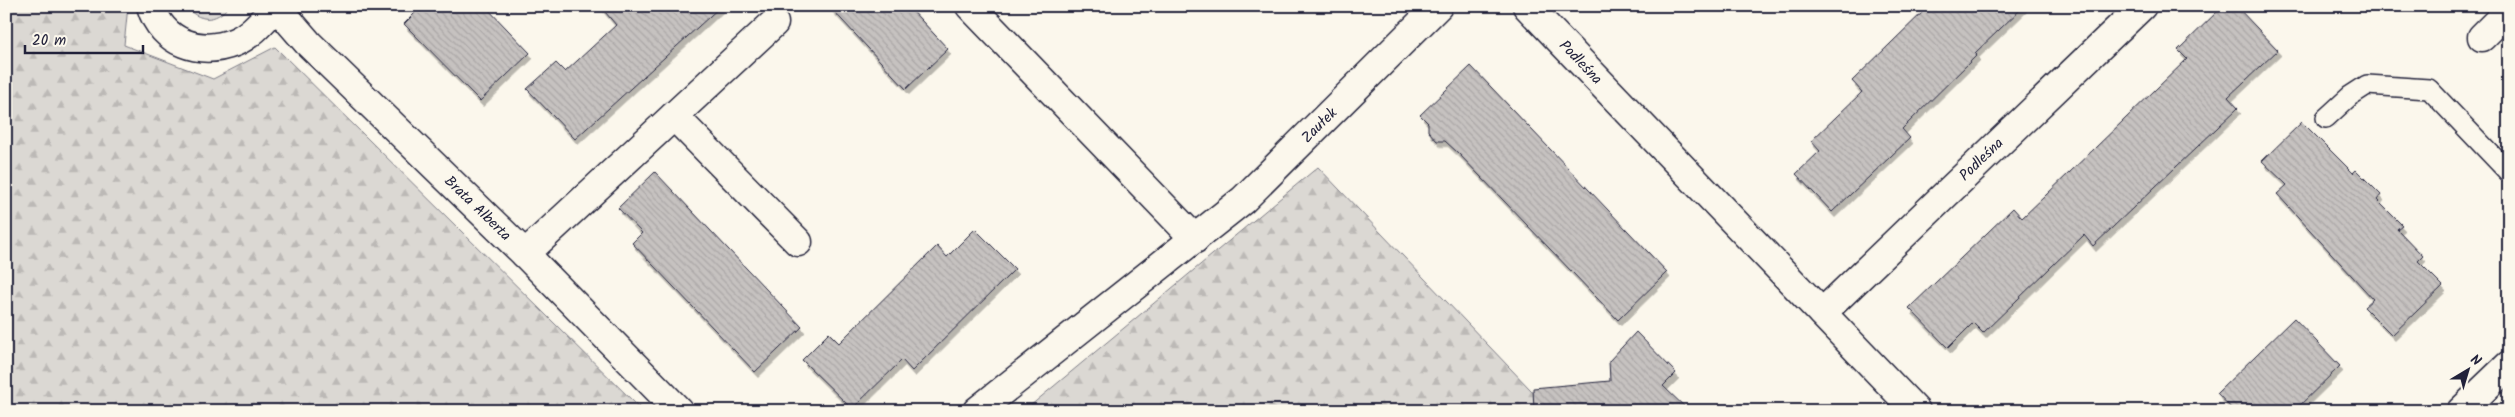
<svg xmlns="http://www.w3.org/2000/svg" width="2515" height="417" font-family="Kalam,sans-serif">
  <style>
    .grass { fill: url(#grass-tufts); stroke: #7e7d87 }
    .forest { fill: url(#forest-firs); stroke: #7e7d87 }
    .building { fill: url(#building-back-hatch); stroke: #22223b; filter: url(#shadow) }
    .lines { fill: none; stroke-linecap: round; stroke-linejoin: round }
    .service-casing { stroke: #22223b; stroke-width: 22 }
    .minor-casing { stroke: #22223b; stroke-width: 31 }
    .service { stroke: #fbf7ec; stroke-width: 19 }
    .minor { stroke: #fbf7ec; stroke-width: 28 }
    .labels { text-anchor: middle; stroke-width: 4.5; stroke-linejoin: round; paint-order: stroke }
    .street-label { font-size: 15px; fill: #22223b; stroke: #fbf7ec }
  </style>
  <defs>
    <pattern id="grass-tufts" width="24" height="20" patternUnits="userSpaceOnUse" patternTransform="scale(1.25)"><rect width="24" height="20" fill="#dbd8d3"/><path d="M3 7l-1-3M5 7V3M7 7l1-3M15 17l-1-3M17 17v-4M19 17l1-3" fill="none" stroke="#bcb9b6"/></pattern>
    <pattern id="forest-firs" width="22" height="20" patternUnits="userSpaceOnUse" patternTransform="scale(1.25)"><rect width="22" height="20" fill="#dbd8d3"/><path d="M5 1l3.5 6h-7zM16 11l3.5 6h-7z" fill="#bcb9b6"/></pattern>
    <pattern id="building-back-hatch" width="6" height="6" patternUnits="userSpaceOnUse" patternTransform="scale(1.25)"><rect width="6" height="6" fill="#c6c2c0"/><path d="M-1 5l2 2M0 0l6 6M5-1l2 2" fill="none" stroke="#aaa6a6"/></pattern>
    <filter id="shadow"><feDropShadow dx="3" dy="5.5" stdDeviation="0" flood-color="#0004"/></filter>
  </defs>
  <rect width="100%" height="100%" fill="#fbf7ec"/>
  <filter id="ink" filterUnits="userSpaceOnUse"><feTurbulence type="fractalNoise" baseFrequency=".02" numOctaves="2"/><feDisplacementMap in="SourceGraphic" scale="10" xChannelSelector="R" yChannelSelector="G"/><feConvolveMatrix kernelMatrix="1 2 1 2 8 2 1 2 1" color-interpolation-filters="sRGB"/></filter>
  <g filter="url(#ink)">
    <!-- grass -->
    <path class="grass" d="M 185,6 L 229,6 C 215,23 199,22 185,6 Z"/>
    <!-- forest -->
    <g class="forest">
      <path d="M 6,6 L 128,6 L 124,45 L 213,79 L 275,47 L 643,411 L 6,411 Z"/>
      <path d="M 1318,167 L 1551,411 L 1024,411 Z"/>
    </g>
    <!-- building -->
    <g class="building">
      <path d="M 422,6 L 485,6 L 530,53 L 480,101 L 404,24 Z"/>
      <path d="M 600,6 L 721,6 L 575,139 L 527,89 L 556,63 L 565,72 L 616,25 Z"/>
      <path d="M 829,6 L 908,6 L 948,49 L 906,89 Z"/>
      <path d="M 1929,6 L 2024,6 L 1975,53 L 1977,55 L 1902,129 L 1910,138 L 1832,212 L 1796,174 L 1820,151 L 1811,141 L 1862,92 L 1852,81 Z"/>
      <path d="M 2223,6 L 2236,6 L 2278,50 L 2228,97 L 2238,108 L 2093,246 L 2084,235 L 1983,333 L 1973,323 L 1948,348 L 1909,308 L 2013,208 L 2022,218 L 2094,149 L 2187,59 L 2178,50 Z"/>
      <path d="M 1471,66 L 1667,272 L 1618,320 L 1458,153 L 1445,141 L 1437,141 L 1428,131 L 1428,123 L 1420,115 Z"/>
      <path d="M 2302,122 L 2353,173 L 2356,170 L 2381,195 L 2377,200 L 2402,225 L 2397,229 L 2423,256 L 2418,261 L 2443,286 L 2392,335 L 2364,307 L 2373,299 L 2277,194 L 2287,185 L 2262,161 Z"/>
      <path d="M 655,172 L 802,327 L 755,372 L 632,243 L 642,233 L 618,208 Z"/>
      <path d="M 975,229 L 1015,269 L 912,371 L 902,360 L 852,409 L 802,360 L 829,333 L 839,343 L 937,246 L 947,257 Z"/>
      <path d="M 2294,318 L 2340,366 L 2294,411 L 2234,411 L 2217,393 Z"/>
      <path d="M 1636,332 L 1676,373 L 1663,386 L 1689,411 L 1534,411 L 1533,388 L 1610,381 L 1609,361 Z"/>
    </g>
    <g class="lines">
      <!-- service casing -->
      <g class="service-casing">
        <path id="service" d="M 2326,118 L 2350,96 L 2367,85 L 2429,89 L 2509,173"/>
      </g>
      <!-- minor casing -->
      <g class="minor-casing">
        <g id="minor">
          <path d="M 151,6 C 162,43 200,56 235,42 C 252,35 264,19 276,6"/>
          <path d="M 276,6 L 308,43 L 525,254 L 679,411"/>
          <path d="M 970,6 L 1195,239"/>
          <path d="M 1527,6 L 1916,411"/>
          <path d="M 2482,37 L 2509,10"/>
          <path d="M 674,116 L 798,242"/>
          <path d="M 525,254 L 774,23"/>
          <path d="M 1822,313 L 2142,6"/>
          <path d="M 977,411 L 1243,200 L 1438,6"/>
          <path d="M 2461,411 L 2509,365"/>
        </g>
      </g>
      <!-- service -->
      <use href="#service" class="service"/>
      <!-- minor -->
      <use href="#minor" class="minor"/>
    </g>
  </g>
  <g class="labels">
    <!-- street labels -->
    <g class="street-label">
      <text transform="translate(1581 62) rotate(46)" y="5">Podleśna</text>
      <text transform="translate(1319 125) rotate(-45)" y="5">Zaułek</text>
      <text transform="translate(1981 159) rotate(-44)" y="5">Podleśna</text>
      <text transform="translate(478 208) rotate(44)" y="5">Brata Alberta</text>
    </g>
  </g>
  <!-- margin -->
  <rect width="2515" height="417" fill="none" stroke="#fbf7ec" stroke-width="25"/>
  <rect x="12" y="12" width="2490" height="392" fill="none" stroke="#22223b" stroke-width="2" filter="url(#ink)"/>
  <!-- north arrow -->
  <g transform="translate(2468 370) rotate(38)" stroke="#fbf7ec" stroke-width="4" paint-order="stroke">
  <path d="M0-4L9 19L0 12L-9 19Z" fill="#22223b"/>
  <text y="-8" font-size="14" font-weight="bold" text-anchor="middle" fill="#22223b">N</text>
  </g>
  <!-- scale -->
  <path d="M25 45v8h118v-8" fill="none" stroke="#22223b" stroke-width="2.5"/>
  <text x="32" y="45" font-size="15" fill="#22223b" stroke="#fbf7ec" stroke-width="4" paint-order="stroke">20 m</text>
</svg>
